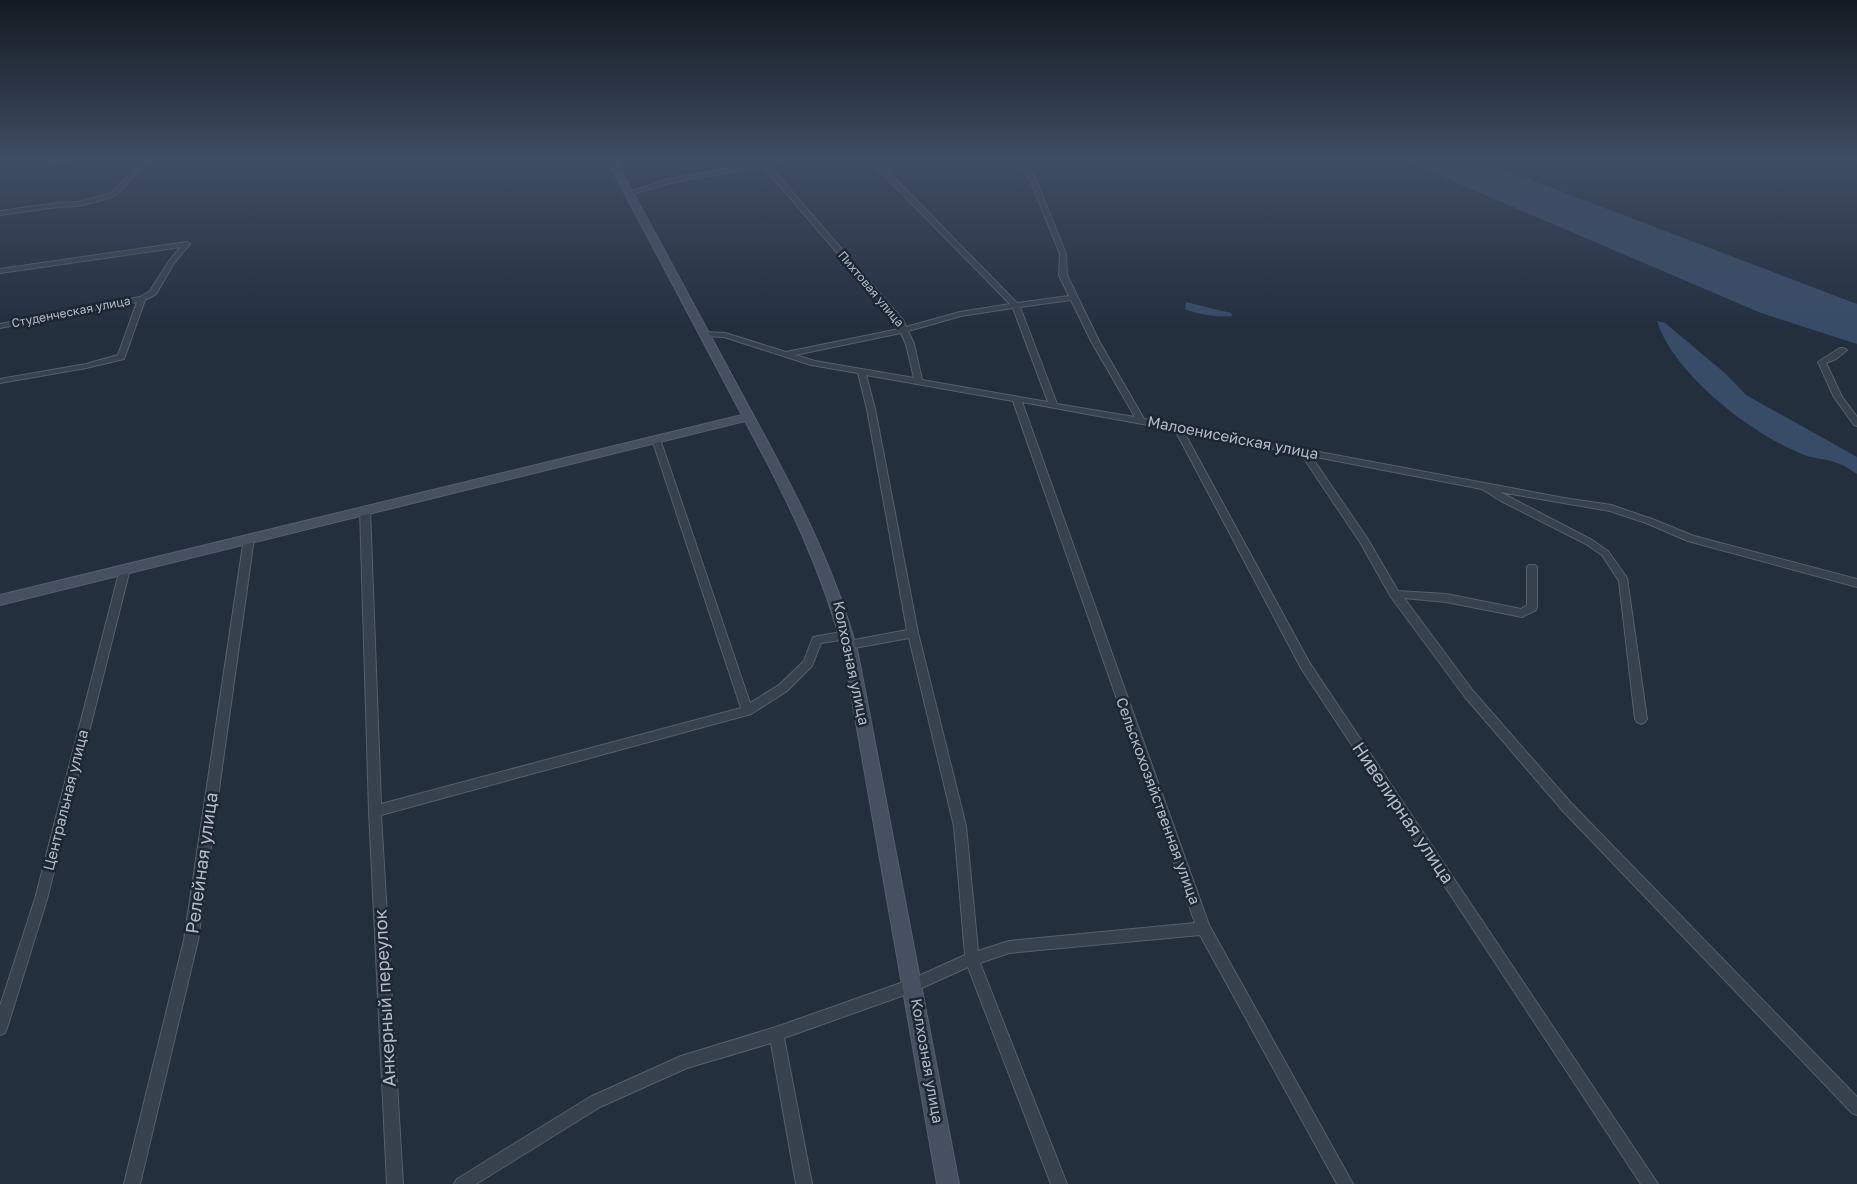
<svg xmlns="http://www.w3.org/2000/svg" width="1857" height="1184" font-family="'Golos Text',sans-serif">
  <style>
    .water { fill: #394c67 }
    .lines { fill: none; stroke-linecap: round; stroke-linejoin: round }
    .street-casing { stroke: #565f6c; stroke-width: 2 }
    .secondary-casing { stroke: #565f6c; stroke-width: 2 }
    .street { fill: #38414e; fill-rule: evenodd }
    .secondary { fill: #465061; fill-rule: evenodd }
    .labels { text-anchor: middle; stroke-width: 5; stroke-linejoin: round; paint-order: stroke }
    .far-street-label { font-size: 12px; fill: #b4bcc9; stroke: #1d2633 }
    .street-label { font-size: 15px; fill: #b4bcc9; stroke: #1d2633 }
    .near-street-label { font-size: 18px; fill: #b4bcc9; stroke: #1d2633 }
  </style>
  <rect width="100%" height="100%" fill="#242f3e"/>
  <!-- water -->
  <g class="water">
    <path d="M 1403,160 L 1479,160 L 1857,304 L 1857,344 L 1761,313 Z"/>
    <path d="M 1186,302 L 1231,313 L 1232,316 C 1215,317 1200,315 1185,309 Z"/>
    <path d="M 1657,321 L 1665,323 L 1726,374 L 1746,395 L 1857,457 L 1857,474 C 1851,470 1844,465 1837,463 C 1828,459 1817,459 1807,456 C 1755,437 1674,375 1657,321 Z"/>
  </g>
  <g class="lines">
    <!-- street casing -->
    <g class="street-casing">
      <g id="street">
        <path d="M 55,160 L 69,160 L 34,167 L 0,167 L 0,163 L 34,163 Z"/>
        <path d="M 143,160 L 149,160 L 116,195 L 99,201 L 78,206 L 57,207 L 0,215 L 0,211 L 57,203 L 78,202 L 112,193 Z"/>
        <path d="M 775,160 L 787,160 L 769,165 L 903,320 L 906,327 L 960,312 L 1010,304 L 872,163 L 871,160 L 877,160 L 1017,303 L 1069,296 L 1059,275 L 1060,254 L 1031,182 L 1018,160 L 1024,160 L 1037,182 L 1066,254 L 1067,275 L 1099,341 L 1144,419 L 1564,498 L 1611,505 L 1652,519 L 1694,536 L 1857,579 L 1857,587 L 1688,541 L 1646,523 L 1610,511 L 1500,492 L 1592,540 L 1608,551 L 1627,578 L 1647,719 L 1645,722 L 1641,724 L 1637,722 L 1635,719 L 1619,581 L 1602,555 L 1586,544 L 1501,501 L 1482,489 L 1311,456 L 1367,538 L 1398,591 L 1446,594 L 1521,609 L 1527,605 L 1527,567 L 1529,565 L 1535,565 L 1537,567 L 1537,607 L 1536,610 L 1522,617 L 1446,602 L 1404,598 L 1473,691 L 1571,803 L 1857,1097 L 1857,1115 L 1852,1113 L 1563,811 L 1465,697 L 1391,597 L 1360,542 L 1301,454 L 1184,432 L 1309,662 L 1658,1184 L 1641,1184 L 1301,668 L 1175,430 L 1022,402 L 1209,925 L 1353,1184 L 1337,1184 L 1200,935 L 1009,953 L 980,963 L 1067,1184 L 1051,1184 L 968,967 L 913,992 L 784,1038 L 812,1184 L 796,1184 L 771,1043 L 687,1068 L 600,1107 L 476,1184 L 454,1184 L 457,1179 L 590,1097 L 681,1056 L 776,1027 L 912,979 L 965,955 L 954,826 L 909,638 L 849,649 L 845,648 L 844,645 L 845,642 L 849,641 L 907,630 L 867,409 L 858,373 L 811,365 L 724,337 L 704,336 L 700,334 L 704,332 L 725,333 L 786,352 L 899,329 L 897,323 L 763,166 L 670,183 L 629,195 L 626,193 L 669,179 ZM 1071,300 L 1091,341 L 1135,417 L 1057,404 L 1020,307 ZM 1013,308 L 1048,402 L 922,380 L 914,344 L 908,331 L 961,316 ZM 901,333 L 906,344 L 914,378 L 815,361 L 795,355 ZM 866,375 L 1013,401 L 1195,923 L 1009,941 L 978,951 L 966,826 L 918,633 L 875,409 Z"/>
        <path d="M 187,242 L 190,244 L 174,263 L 156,294 L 145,300 L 124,359 L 86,368 L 0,383 L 0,379 L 86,364 L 118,355 L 137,302 L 0,328 L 0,324 L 140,297 L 150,291 L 169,261 L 181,247 L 0,273 L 0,269 Z"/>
        <path d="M 1840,348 L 1843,348 L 1847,350 L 1836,359 L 1826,363 L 1842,397 L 1857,417 L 1857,426 L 1854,425 L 1834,397 L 1818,362 Z"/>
        <path d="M 656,436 L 660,439 L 750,703 L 779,685 L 804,661 L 813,637 L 847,631 L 851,632 L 852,635 L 851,638 L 847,639 L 821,643 L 812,666 L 787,691 L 751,714 L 381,815 L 403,1184 L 387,1184 L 369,811 L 360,509 L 365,506 L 370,509 L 381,804 L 741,708 L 652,439 Z"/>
        <path d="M 249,535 L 254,538 L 198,940 L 140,1184 L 124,1184 L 184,940 L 244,538 Z"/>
        <path d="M 125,565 L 130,569 L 47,899 L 7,1028 L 5,1033 L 0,1035 L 0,1006 L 35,899 L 120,569 Z"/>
      </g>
    </g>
    <!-- secondary casing -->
    <g class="secondary-casing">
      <path id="secondary" d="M 607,160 L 615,160 C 657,236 698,313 739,389 C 786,475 833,559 858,654 L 959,1184 L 937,1184 L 844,654 C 823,571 786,496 745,421 L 0,605 L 0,595 L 742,415 Z"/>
    </g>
    <!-- street -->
    <use href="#street" class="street"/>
    <!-- secondary -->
    <use href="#secondary" class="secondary"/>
  </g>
  <!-- sky -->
  <linearGradient id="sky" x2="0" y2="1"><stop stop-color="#141a22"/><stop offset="0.49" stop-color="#3f4d63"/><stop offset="1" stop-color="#3f4d63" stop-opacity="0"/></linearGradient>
  <rect width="1857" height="326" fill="url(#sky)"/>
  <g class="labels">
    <!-- far-street labels -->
    <g class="far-street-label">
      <text transform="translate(871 289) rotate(50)" y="4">Пихтовая улица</text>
      <text transform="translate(71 312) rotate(-11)" y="4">Студенческая улица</text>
    </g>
    <!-- street labels -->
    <g class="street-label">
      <text transform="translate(1233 438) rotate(11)" y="5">Малоенисейская улица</text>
      <text transform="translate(851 663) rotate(78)" y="5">Колхозная улица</text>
      <text transform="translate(66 800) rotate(-76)" y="5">Центральная улица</text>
      <text transform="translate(1158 801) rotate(70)" y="5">Сельскохозяйственная улица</text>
      <text transform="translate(927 1061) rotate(80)" y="5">Колхозная улица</text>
    </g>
    <!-- near-street labels -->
    <g class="near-street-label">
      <text transform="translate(1403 813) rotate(56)" y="6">Нивелирная улица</text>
      <text transform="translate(202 863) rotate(-82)" y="6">Релейная улица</text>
      <text transform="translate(385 998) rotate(-93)" y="6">Анкерный переулок</text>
    </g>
  </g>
</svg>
